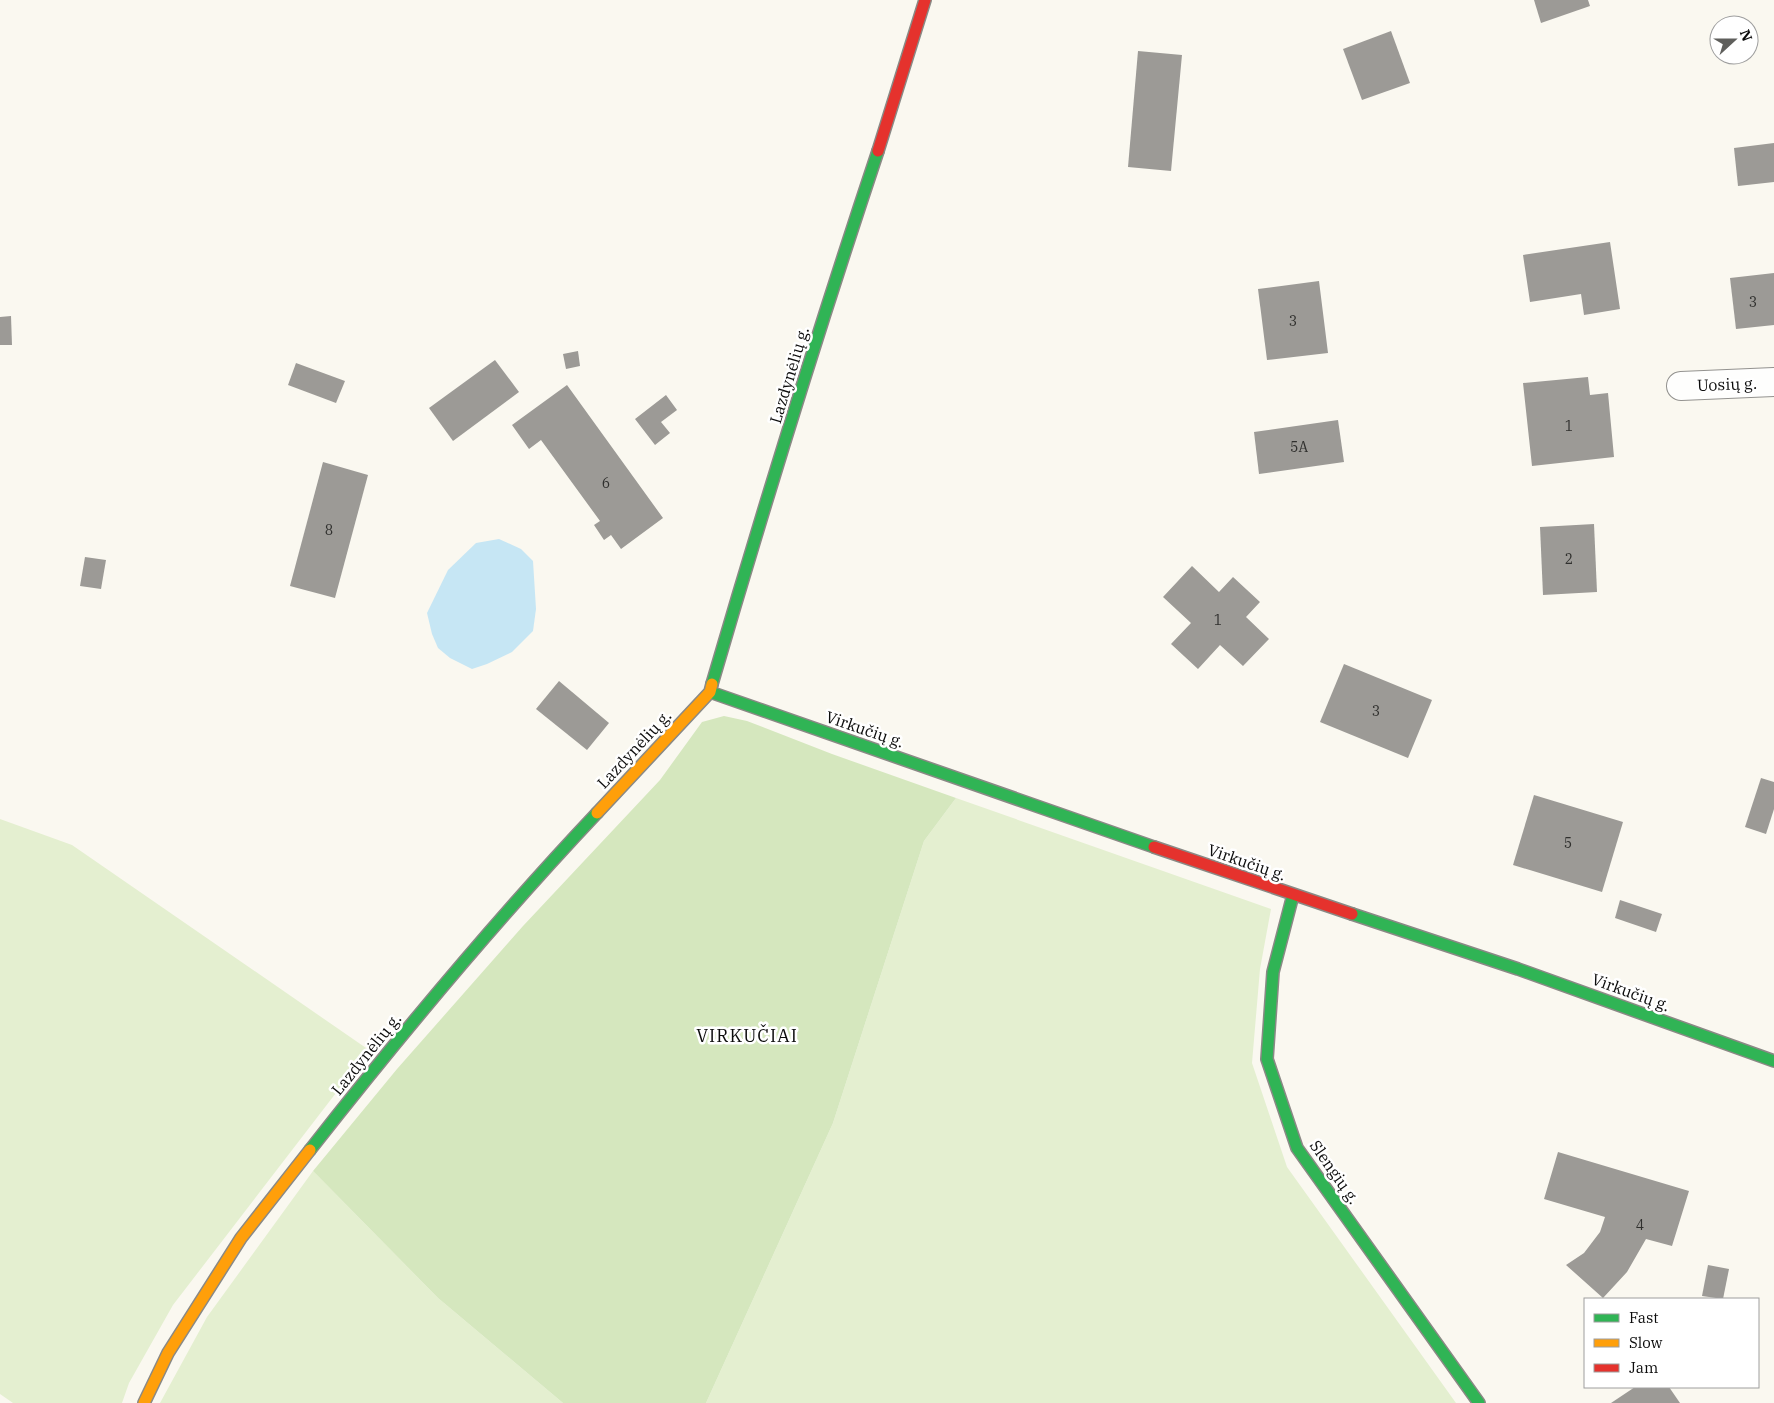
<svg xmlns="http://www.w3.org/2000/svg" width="1774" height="1403" font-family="'IBM Plex Serif',serif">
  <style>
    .green { fill: #e4efd0 }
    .forest { fill: #d5e7be }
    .water { fill: #c6e6f4 }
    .building { fill: #9c9a96 }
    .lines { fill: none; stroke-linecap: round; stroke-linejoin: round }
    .street-casing { stroke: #93928f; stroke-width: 30 }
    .fast-casing { stroke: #8a8985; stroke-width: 14 }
    .slow-casing { stroke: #8a8985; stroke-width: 14 }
    .jam-casing { stroke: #8a8985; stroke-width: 14 }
    .street { stroke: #fefefd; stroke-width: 28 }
    .fast { stroke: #30b455; stroke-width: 11 }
    .slow { stroke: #ff9f0a; stroke-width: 11 }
    .jam { stroke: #e5322d; stroke-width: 11 }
    .labels { text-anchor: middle; stroke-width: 5; stroke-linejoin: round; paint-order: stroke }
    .number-label { font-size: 14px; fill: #30302e }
    .street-label { font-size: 16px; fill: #0c0c0c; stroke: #fff }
    .neighbourhood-label { font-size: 18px; letter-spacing: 1px; fill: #0c0c0c; stroke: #fff }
  </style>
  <rect width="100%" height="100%" fill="#faf8f0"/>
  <!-- green -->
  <g class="green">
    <path d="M 956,798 L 1271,909 L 1260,969 L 1252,1063 L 1287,1167 L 1456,1403 L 706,1403 L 833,1123 L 924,841 Z"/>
    <path d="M 0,819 L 72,845 L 369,1050 L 173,1305 L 129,1383 L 122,1403 L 13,1403 L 0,1394 Z"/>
    <path d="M 313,1171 L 438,1298 L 563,1403 L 160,1403 L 207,1317 Z"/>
  </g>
  <!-- forest -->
  <path class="forest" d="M 724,716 L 747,721 L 832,754 L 956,798 L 924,841 L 833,1123 L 706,1403 L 563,1403 L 438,1298 L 313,1171 L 397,1069 L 523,926 L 660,780 L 702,722 Z"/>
  <!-- water -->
  <path class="water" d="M 499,539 L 521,549 L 533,561 L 536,609 L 533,631 L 512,652 L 487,664 L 472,669 L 450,658 L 438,648 L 432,634 L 427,613 L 448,570 L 476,543 Z"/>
  <!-- building -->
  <g class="building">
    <path d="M 1534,0 L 1588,0 L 1590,6 L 1541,23 Z"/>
    <path d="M 1391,31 L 1410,83 L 1362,100 L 1343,49 Z"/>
    <path d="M 1138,51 L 1182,55 L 1171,171 L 1128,167 Z"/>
    <path d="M 1774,143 L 1774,182 L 1738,186 L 1734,148 Z"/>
    <path d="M 1610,242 L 1620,309 L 1584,315 L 1581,294 L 1530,302 L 1523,255 Z"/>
    <path d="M 1774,273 L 1774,325 L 1736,329 L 1730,278 Z"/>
    <path d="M 1319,281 L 1328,353 L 1267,360 L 1258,289 Z"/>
    <path d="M 11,316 L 12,345 L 0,345 L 0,317 Z"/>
    <path d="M 578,351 L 580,366 L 566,369 L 563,354 Z"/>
    <path d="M 495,360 L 519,392 L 453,441 L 429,408 Z"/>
    <path d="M 296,363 L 345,381 L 336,403 L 288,385 Z"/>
    <path d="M 1588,377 L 1590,395 L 1608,393 L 1614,457 L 1532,466 L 1523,383 Z"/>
    <path d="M 567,385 L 663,518 L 621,549 L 611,535 L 604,540 L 594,525 L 600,521 L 541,440 L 529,449 L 512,425 Z"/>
    <path d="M 666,395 L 677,410 L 661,422 L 670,433 L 655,445 L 635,419 Z"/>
    <path d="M 1338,420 L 1344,462 L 1259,474 L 1254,432 Z"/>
    <path d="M 323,462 L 368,475 L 335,598 L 290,586 Z"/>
    <path d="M 1594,524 L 1597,592 L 1543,595 L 1540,527 Z"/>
    <path d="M 85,557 L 106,560 L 101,589 L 80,586 Z"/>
    <path d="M 1192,566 L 1219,592 L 1233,577 L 1260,602 L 1246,617 L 1269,639 L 1243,666 L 1220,645 L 1198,669 L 1171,644 L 1191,623 L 1163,597 Z"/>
    <path d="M 1344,664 L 1432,700 L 1408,758 L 1320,722 Z"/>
    <path d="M 559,681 L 609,723 L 587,750 L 536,709 Z"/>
    <path d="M 1761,778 L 1774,782 L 1774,809 L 1766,834 L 1745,827 Z"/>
    <path d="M 1534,795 L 1623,822 L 1602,892 L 1513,865 Z"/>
    <path d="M 1620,900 L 1662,914 L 1656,932 L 1615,918 Z"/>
    <path d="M 1558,1152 L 1689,1191 L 1672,1246 L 1646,1239 L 1627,1272 L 1603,1298 L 1566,1265 L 1584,1253 L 1600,1232 L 1605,1217 L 1544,1199 Z"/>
    <path d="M 1708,1265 L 1729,1269 L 1723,1299 L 1702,1296 Z"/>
    <path d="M 1635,1387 L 1669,1387 L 1680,1403 L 1611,1403 Z"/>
  </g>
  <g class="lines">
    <!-- street casing -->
    <g class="street-casing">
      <path id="street" d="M 1681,386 L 1774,382"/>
    </g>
    <!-- fast casing -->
    <g class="fast-casing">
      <g id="fast">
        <path d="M 712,684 C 764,506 819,328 878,151"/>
        <path d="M 710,692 L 1154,847"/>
        <path d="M 1293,895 L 1273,972 L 1267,1059 L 1297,1148 L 1479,1403"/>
        <path d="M 1352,914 L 1518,969 L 1774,1061"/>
        <path d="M 310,1150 C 401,1034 496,920 597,813"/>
      </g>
    </g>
    <!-- slow casing -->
    <g class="slow-casing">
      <g id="slow">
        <path d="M 597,813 L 710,692 L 712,684"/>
        <path d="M 144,1403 L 168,1353 L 241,1238 L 310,1150"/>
      </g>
    </g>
    <!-- jam casing -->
    <g class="jam-casing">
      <g id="jam">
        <path d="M 878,151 L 925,0"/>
        <path d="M 1154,847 L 1352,914"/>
      </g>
    </g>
    <!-- street -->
    <use href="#street" class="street"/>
    <!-- fast -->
    <use href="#fast" class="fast"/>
    <!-- slow -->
    <use href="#slow" class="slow"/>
    <!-- jam -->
    <use href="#jam" class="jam"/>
  </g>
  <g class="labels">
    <!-- number labels -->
    <g class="number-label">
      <text x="1753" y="307">3</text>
      <text x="1293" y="326">3</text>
      <text x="1569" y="431">1</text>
      <text x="1299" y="452">5A</text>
      <text x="606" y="488">6</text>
      <text x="329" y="535">8</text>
      <text x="1569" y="564">2</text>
      <text x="1218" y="625">1</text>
      <text x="1376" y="716">3</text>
      <text x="1568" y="848">5</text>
      <text x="1640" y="1230">4</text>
    </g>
    <!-- street labels -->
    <g class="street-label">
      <text transform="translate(789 375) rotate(-73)" y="6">Lazdynėlių g.</text>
      <text transform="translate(1727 384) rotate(-2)" y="6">Uosių g.</text>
      <text transform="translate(865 729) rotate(19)" y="6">Virkučių g.</text>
      <text transform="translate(634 749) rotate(-47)" y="6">Lazdynėlių g.</text>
      <text transform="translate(1247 862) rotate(19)" y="6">Virkučių g.</text>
      <text transform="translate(1631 992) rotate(20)" y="6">Virkučių g.</text>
      <text transform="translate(366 1054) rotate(-51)" y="6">Lazdynėlių g.</text>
      <text transform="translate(1335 1172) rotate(55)" y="6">Slengių g.</text>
    </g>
    <!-- neighbourhood labels -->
    <g class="neighbourhood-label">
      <text x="747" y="1042">VIRKUČIAI</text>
    </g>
  </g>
  <!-- legend -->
  <rect x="1584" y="1298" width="175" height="90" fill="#ffffff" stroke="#9e9e9e"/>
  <rect x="1594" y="1314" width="25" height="8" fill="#30b455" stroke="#9e9e9e"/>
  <text x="1629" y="1323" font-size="15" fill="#0c0c0c">Fast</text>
  <rect x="1594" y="1339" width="25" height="8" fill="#ff9f0a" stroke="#9e9e9e"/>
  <text x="1629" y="1348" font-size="15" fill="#0c0c0c">Slow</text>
  <rect x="1594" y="1364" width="25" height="8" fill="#e5322d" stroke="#9e9e9e"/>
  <text x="1629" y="1373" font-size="15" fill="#0c0c0c">Jam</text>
  <!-- north arrow -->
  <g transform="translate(1734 40) rotate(69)"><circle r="24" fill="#ffffff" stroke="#9e9e9e"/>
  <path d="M0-4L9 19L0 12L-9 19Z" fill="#5f5f5c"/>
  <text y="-8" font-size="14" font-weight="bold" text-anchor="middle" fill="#0c0c0c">N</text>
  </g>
</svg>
